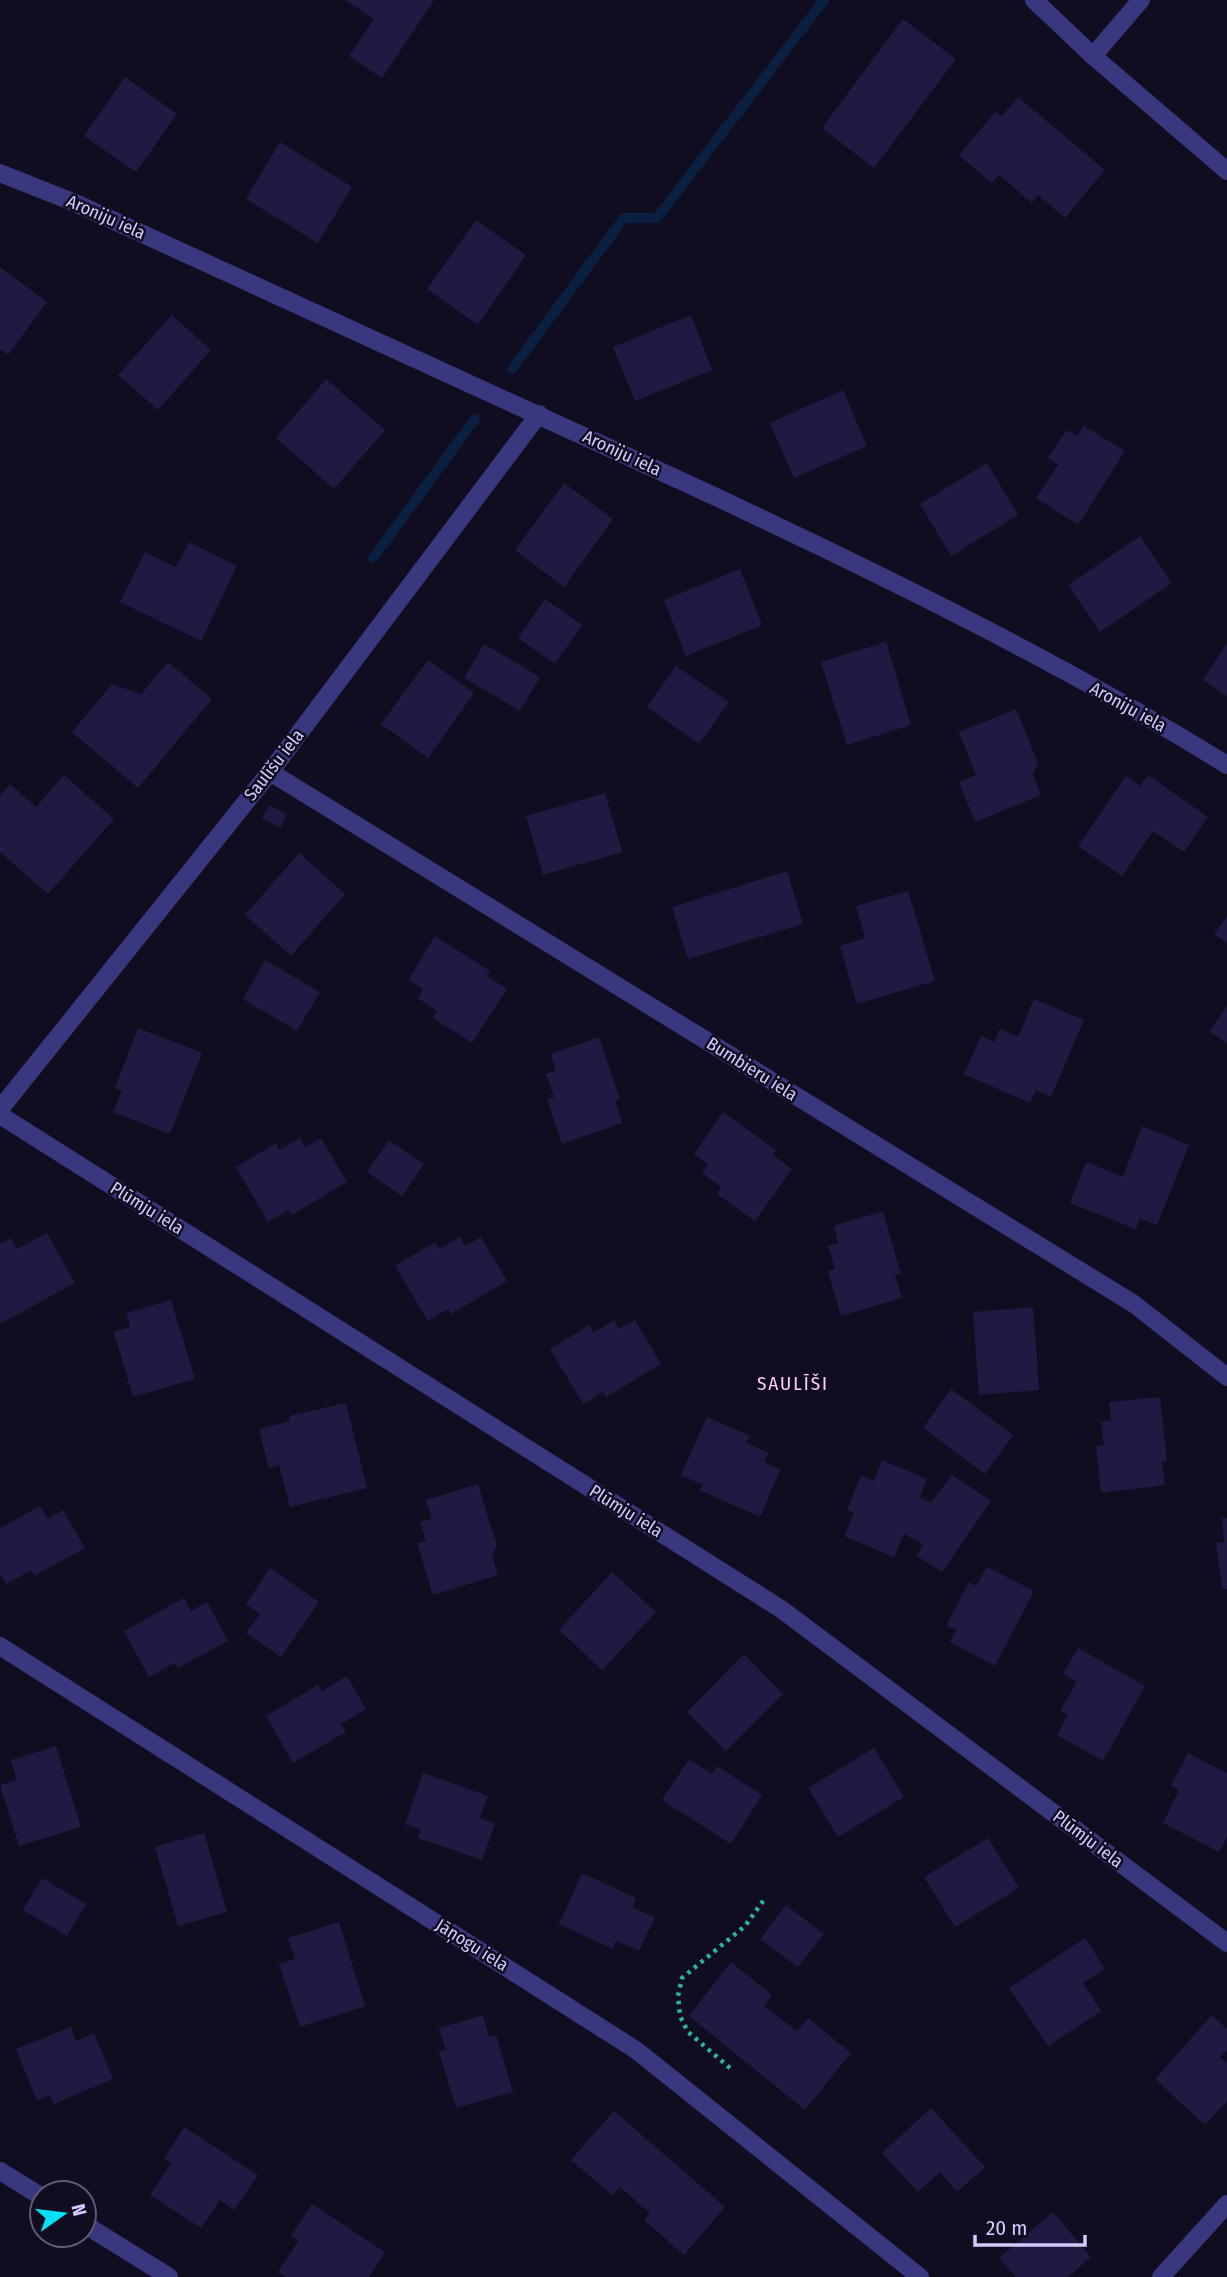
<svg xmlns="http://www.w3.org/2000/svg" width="1227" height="2277" font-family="'Fira Sans Condensed',sans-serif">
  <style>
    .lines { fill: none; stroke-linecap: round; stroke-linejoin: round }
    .stream { stroke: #0b2041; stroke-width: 10 }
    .building { fill: #201941 }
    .path { stroke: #2eb1a7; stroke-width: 4.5; stroke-dasharray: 3.5 5; stroke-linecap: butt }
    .minor { stroke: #39387f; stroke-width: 18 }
    .labels { text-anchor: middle; stroke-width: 5; stroke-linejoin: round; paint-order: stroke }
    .street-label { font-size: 18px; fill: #d1ccff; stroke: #100d20 }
    .neighbourhood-label { font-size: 19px; letter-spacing: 2px; fill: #ffceee; stroke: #100d20 }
  </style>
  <rect width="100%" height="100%" fill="#100d20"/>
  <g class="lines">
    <!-- stream -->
    <g class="stream">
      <path d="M 512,369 L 624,218 L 657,218 L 824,0"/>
      <path d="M 373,558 L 475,419"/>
    </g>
  </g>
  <!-- building -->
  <g class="building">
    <path d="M 345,0 L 434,0 L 382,78 L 349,56 L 374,19 Z"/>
    <path d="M 903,19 L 956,59 L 874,168 L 822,128 Z"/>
    <path d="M 125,77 L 177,114 L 136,172 L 84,136 Z"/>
    <path d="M 1018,97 L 1105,170 L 1065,218 L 1038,195 L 1032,203 L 999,175 L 992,183 L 959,155 L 996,111 L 1002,116 Z"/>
    <path d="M 280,142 L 352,187 L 318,243 L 246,199 Z"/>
    <path d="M 476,220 L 526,255 L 478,325 L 427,289 Z"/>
    <path d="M 0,267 L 47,302 L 8,355 L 0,349 Z"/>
    <path d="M 172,315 L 211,350 L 158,410 L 118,375 Z"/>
    <path d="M 691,315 L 712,370 L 635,401 L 613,347 Z"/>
    <path d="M 326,379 L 385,430 L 334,489 L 276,438 Z"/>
    <path d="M 843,390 L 867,446 L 794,478 L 770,423 Z"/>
    <path d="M 1084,426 L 1125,451 L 1078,525 L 1036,498 L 1058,465 L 1048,458 L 1066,430 L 1077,436 Z"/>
    <path d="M 987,463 L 1018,515 L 951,556 L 920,504 Z"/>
    <path d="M 564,483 L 613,519 L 564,587 L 515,550 Z"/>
    <path d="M 1140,536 L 1172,583 L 1100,632 L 1068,585 Z"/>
    <path d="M 189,542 L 237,566 L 201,641 L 120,602 L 145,552 L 176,567 Z"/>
    <path d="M 740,569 L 762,625 L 686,656 L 664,600 Z"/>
    <path d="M 545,599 L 582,625 L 555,664 L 518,638 Z"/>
    <path d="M 886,642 L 911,725 L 847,745 L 821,662 Z"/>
    <path d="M 1227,643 L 1227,696 L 1203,680 Z"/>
    <path d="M 484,644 L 540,677 L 520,711 L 464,678 Z"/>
    <path d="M 428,660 L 474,693 L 428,758 L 381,724 Z"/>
    <path d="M 168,662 L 212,699 L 138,788 L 72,732 L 112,684 L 141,694 Z"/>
    <path d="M 676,666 L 729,702 L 699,744 L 647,707 Z"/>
    <path d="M 1016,709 L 1038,763 L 1033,774 L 1041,795 L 975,822 L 959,782 L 976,775 L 959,732 Z"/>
    <path d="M 64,775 L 114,819 L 48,894 L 0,852 L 0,796 L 10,784 L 36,807 Z"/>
    <path d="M 1148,775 L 1208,817 L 1184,852 L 1153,831 L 1122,876 L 1078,846 L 1126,776 L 1140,786 Z"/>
    <path d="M 605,793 L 622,852 L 543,875 L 526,816 Z"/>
    <path d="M 270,805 L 287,815 L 280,828 L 262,818 Z"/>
    <path d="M 299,853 L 345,894 L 291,956 L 245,915 Z"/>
    <path d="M 787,871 L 803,924 L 688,959 L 672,907 Z"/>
    <path d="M 908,891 L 935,981 L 857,1004 L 840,946 L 865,938 L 856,906 Z"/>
    <path d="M 1227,916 L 1227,943 L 1214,934 Z"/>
    <path d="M 435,936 L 490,971 L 487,976 L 507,989 L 472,1043 L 433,1018 L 437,1011 L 418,998 L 423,989 L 408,980 Z"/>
    <path d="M 265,960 L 320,992 L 297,1031 L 243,999 Z"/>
    <path d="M 1034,999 L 1084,1020 L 1051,1097 L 1036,1090 L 1030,1103 L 964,1074 L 981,1036 L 994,1042 L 1000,1029 L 1018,1037 Z"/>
    <path d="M 1227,1005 L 1227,1043 L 1210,1032 Z"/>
    <path d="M 138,1028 L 202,1053 L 170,1134 L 113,1112 L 122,1091 L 115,1088 Z"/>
    <path d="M 599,1037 L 620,1099 L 615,1101 L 622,1123 L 562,1144 L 547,1099 L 554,1097 L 546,1074 L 556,1071 L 551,1054 Z"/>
    <path d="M 723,1112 L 776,1150 L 773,1155 L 792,1169 L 755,1221 L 717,1194 L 721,1187 L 702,1173 L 708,1165 L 694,1154 Z"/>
    <path d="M 1142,1126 L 1189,1145 L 1157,1225 L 1140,1218 L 1136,1229 L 1070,1203 L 1086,1162 L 1123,1177 Z"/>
    <path d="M 300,1138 L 305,1147 L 321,1138 L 347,1182 L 292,1215 L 288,1210 L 268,1222 L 236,1167 L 276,1143 L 279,1150 Z"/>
    <path d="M 389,1140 L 424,1164 L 402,1196 L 367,1172 Z"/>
    <path d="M 883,1211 L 901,1274 L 895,1275 L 902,1298 L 841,1316 L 828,1271 L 835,1269 L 828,1246 L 838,1243 L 834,1226 Z"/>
    <path d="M 47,1233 L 75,1283 L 0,1324 L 0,1244 L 11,1238 L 17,1249 Z"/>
    <path d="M 460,1237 L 465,1246 L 481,1237 L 507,1281 L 451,1314 L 448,1309 L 428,1321 L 395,1266 L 435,1242 L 439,1249 Z"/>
    <path d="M 171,1300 L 195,1379 L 133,1397 L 114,1332 L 130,1327 L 126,1313 Z"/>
    <path d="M 1033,1307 L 1039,1390 L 979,1395 L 973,1312 Z"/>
    <path d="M 614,1320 L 619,1329 L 635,1320 L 661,1364 L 606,1397 L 603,1392 L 583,1404 L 550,1349 L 590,1325 L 593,1333 Z"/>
    <path d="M 951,1389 L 1013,1435 L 985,1474 L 923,1428 Z"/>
    <path d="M 1160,1397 L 1167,1461 L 1162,1462 L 1165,1485 L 1101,1493 L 1096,1446 L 1104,1445 L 1101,1422 L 1111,1420 L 1109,1402 Z"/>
    <path d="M 346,1403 L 367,1488 L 290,1507 L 279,1465 L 269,1468 L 259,1429 L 290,1421 L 289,1416 Z"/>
    <path d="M 707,1417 L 750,1436 L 746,1443 L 769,1453 L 764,1462 L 780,1470 L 760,1517 L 700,1490 L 703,1485 L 681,1475 Z"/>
    <path d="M 882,1460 L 927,1479 L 920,1497 L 931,1503 L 952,1475 L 991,1501 L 942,1572 L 917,1556 L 923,1544 L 904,1534 L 894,1557 L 844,1536 L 854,1513 L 847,1510 L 861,1475 L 874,1481 Z"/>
    <path d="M 478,1484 L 497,1546 L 492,1555 L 498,1575 L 433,1595 L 417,1543 L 426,1541 L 420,1522 L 432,1519 L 426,1500 Z"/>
    <path d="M 40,1506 L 48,1519 L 63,1510 L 85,1548 L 34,1576 L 32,1570 L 6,1584 L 0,1574 L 0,1528 Z"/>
    <path d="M 1222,1518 L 1227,1518 L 1227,1589 L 1222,1589 L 1216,1543 L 1224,1542 Z"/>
    <path d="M 987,1567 L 1034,1591 L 995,1666 L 950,1642 L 956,1630 L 946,1626 L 969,1582 L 976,1586 Z"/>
    <path d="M 270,1568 L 319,1602 L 281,1657 L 246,1633 L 260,1614 L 246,1604 Z"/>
    <path d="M 612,1572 L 656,1612 L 602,1670 L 559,1630 Z"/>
    <path d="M 184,1598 L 191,1611 L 207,1602 L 228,1641 L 178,1668 L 174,1663 L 149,1677 L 124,1631 Z"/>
    <path d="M 1078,1648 L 1145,1686 L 1103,1761 L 1057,1735 L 1068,1715 L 1060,1711 L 1077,1682 L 1063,1674 Z"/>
    <path d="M 744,1654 L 783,1694 L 726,1751 L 687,1712 Z"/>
    <path d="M 347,1676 L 366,1709 L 341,1724 L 346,1732 L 293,1763 L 266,1716 L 318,1685 L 322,1691 Z"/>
    <path d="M 56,1746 L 81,1827 L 19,1846 L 0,1785 L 17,1780 L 11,1760 Z"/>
    <path d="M 874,1748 L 904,1797 L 838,1837 L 808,1788 Z"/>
    <path d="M 1188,1753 L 1227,1773 L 1227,1837 L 1219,1852 L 1163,1823 L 1179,1790 L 1171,1785 Z"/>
    <path d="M 689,1759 L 712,1774 L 717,1766 L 762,1795 L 731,1844 L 662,1800 Z"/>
    <path d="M 423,1773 L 488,1796 L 480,1818 L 495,1824 L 482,1860 L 418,1838 L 421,1830 L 405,1824 Z"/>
    <path d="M 204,1833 L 227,1912 L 178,1926 L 155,1847 Z"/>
    <path d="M 988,1838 L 1019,1888 L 955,1927 L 924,1877 Z"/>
    <path d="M 582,1873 L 636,1898 L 633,1908 L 655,1917 L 639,1951 L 616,1941 L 613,1949 L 559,1924 Z"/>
    <path d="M 42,1878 L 86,1904 L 67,1936 L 23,1910 Z"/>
    <path d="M 786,1905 L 824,1934 L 798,1967 L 760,1939 Z"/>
    <path d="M 339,1922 L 365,2006 L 300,2027 L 279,1964 L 295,1959 L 288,1938 Z"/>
    <path d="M 1085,1938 L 1105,1969 L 1083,1983 L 1101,2011 L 1048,2046 L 1009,1988 Z"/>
    <path d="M 731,1962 L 772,1995 L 764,2006 L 797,2031 L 808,2018 L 851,2053 L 805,2110 L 689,2016 Z"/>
    <path d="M 483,2015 L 489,2037 L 496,2035 L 513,2092 L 456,2108 L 439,2052 L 446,2050 L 439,2028 Z"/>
    <path d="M 1212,2015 L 1227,2029 L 1227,2050 L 1220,2057 L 1227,2063 L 1227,2101 L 1205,2125 L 1155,2079 Z"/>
    <path d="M 71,2027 L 76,2041 L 94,2033 L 113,2079 L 54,2104 L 50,2095 L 37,2101 L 16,2049 Z"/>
    <path d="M 931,2108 L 985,2167 L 957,2192 L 940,2172 L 918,2192 L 882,2153 Z"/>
    <path d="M 614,2111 L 725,2207 L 684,2255 L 644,2220 L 650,2213 L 620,2187 L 612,2195 L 571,2160 Z"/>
    <path d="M 184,2127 L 258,2175 L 234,2210 L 220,2200 L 201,2228 L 150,2195 L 171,2163 L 164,2159 Z"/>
    <path d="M 312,2204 L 385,2252 L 369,2277 L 286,2277 L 278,2272 L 299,2240 L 291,2236 Z"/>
    <path d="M 1053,2212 L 1091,2257 L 1068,2277 L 1016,2277 L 999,2258 Z"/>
  </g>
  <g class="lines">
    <!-- path -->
    <path class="path" d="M 730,2068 L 688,2032 L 680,2016 L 678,1996 L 682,1978 L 745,1926 L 766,1897"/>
    <!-- minor -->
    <g class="minor">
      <path d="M 1034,0 L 1093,56 L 1227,171"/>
      <path d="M 1093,56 L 1141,0"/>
      <path d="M 0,173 L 73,202 C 282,297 492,392 701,490 C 880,574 1059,661 1227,765"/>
      <path d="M 270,772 L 1134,1304 L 1227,1377"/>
      <path d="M 0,1109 L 270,772 L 539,414"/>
      <path d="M 0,1115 L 781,1609 L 1227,1943"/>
      <path d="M 0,1646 L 636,2050 L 920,2277"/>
      <path d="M 0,2171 L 42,2197"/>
      <path d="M 84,2224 L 169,2277"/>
      <path d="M 1161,2277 L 1227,2204"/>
    </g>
  </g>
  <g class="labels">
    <!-- street labels -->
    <g class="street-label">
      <text transform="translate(106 217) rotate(24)" y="6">Aroniju iela</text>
      <text transform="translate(622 453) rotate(25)" y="6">Aroniju iela</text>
      <text transform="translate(1128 707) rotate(29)" y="6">Aroniju iela</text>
      <text transform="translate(274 765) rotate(-52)" y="6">Saulīšu iela</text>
      <text transform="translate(752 1069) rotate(32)" y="6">Bumbieru iela</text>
      <text transform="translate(147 1208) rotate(32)" y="6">Plūmju iela</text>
      <text transform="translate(626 1511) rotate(32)" y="6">Plūmju iela</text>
      <text transform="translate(1088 1839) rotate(37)" y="6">Plūmju iela</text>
      <text transform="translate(472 1945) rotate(32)" y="6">Jāņogu iela</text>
    </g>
    <!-- neighbourhood labels -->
    <g class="neighbourhood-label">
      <text x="793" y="1390">SAULĪŠI</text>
    </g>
  </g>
  <!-- north arrow -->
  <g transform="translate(63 2214) rotate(76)"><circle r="33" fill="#100d20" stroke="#5d5979" stroke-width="2"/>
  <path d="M0-5L12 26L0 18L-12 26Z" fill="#02e1f5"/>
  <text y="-10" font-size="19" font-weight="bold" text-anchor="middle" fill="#d1ccff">N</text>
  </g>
  <!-- scale -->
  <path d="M975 2235v10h110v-10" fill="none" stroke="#d1ccff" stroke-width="3.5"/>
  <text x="986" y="2235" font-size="21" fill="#d1ccff" stroke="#100d20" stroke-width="5" paint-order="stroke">20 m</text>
</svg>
